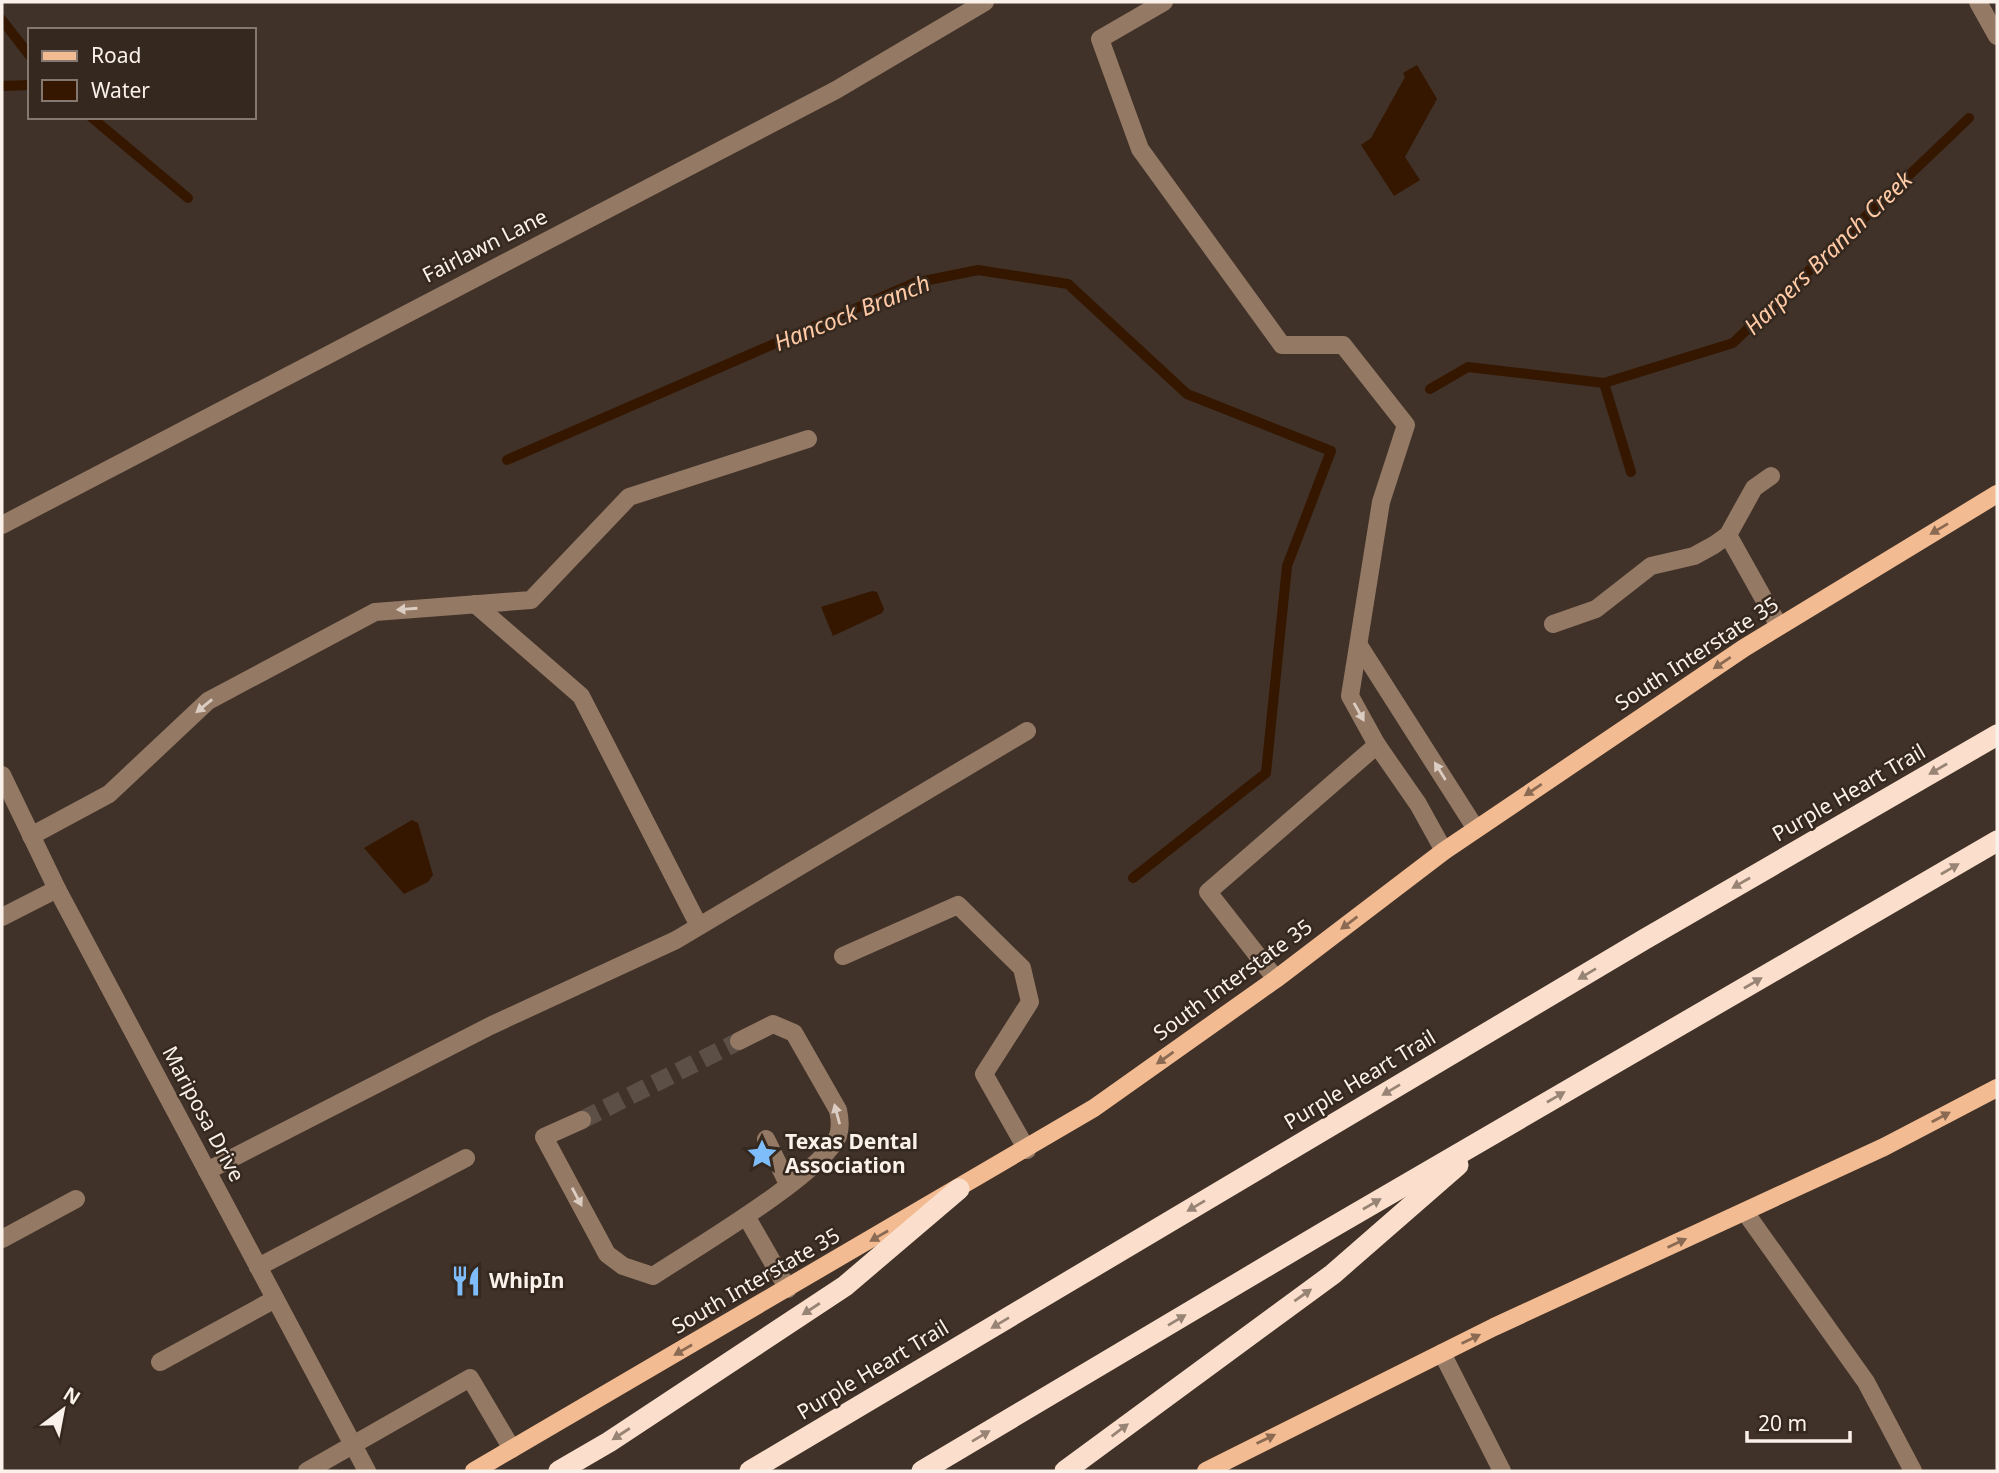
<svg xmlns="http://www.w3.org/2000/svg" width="1999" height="1473" font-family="'Noto Sans',sans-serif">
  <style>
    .water { fill: #351700 }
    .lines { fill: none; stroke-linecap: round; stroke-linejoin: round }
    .stream { stroke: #351700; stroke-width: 10 }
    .minor-tunnel { stroke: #5c4f45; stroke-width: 18; stroke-dasharray: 18 9; stroke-linecap: butt }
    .minor { stroke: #947965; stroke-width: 18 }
    .major { stroke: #f3bb92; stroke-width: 18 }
    .highway { stroke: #fbdfcc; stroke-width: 21 }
    .oneway { fill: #8a6a52 }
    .oneway2 { fill: #dccdc3 }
    .oneway3 { fill: #988475 }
    .labels { text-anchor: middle; stroke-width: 5; stroke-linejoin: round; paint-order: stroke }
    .street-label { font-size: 21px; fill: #fbf1eb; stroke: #35281e }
    .poi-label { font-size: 21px; font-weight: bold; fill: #fbf1eb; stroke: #35281e; text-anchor: start }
    .water-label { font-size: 23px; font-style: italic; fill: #ffcaa5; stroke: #35281e }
  </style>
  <rect width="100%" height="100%" fill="#403228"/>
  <!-- water -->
  <g class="water">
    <path d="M 1417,65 L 1437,99 L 1405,157 L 1420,180 L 1394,196 L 1361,145 L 1371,138 L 1405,77 L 1403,73 Z"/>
    <path d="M 872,591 L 877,592 L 884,609 L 882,613 L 833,636 L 821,607 Z"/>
    <path d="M 412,820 L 418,823 L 433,875 L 428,882 L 404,894 L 364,848 Z"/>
  </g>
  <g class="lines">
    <!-- stream -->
    <g class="stream">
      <path d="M 2,20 L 30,56"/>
      <path d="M 2,86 L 30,85"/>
      <path d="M 91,117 L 188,198"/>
      <path d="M 1604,383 L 1631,472"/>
      <path d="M 1430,389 L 1468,367 L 1604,383 L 1733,343 L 1969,118"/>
      <path d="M 507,460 L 914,283 L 978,270 L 1068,284 L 1187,394 L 1331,451 L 1287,566 L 1266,773 L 1133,878"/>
    </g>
    <!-- minor-tunnel -->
    <path class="minor-tunnel" d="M 582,1120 L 739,1041"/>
    <!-- minor -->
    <g class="minor">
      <path d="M 1164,2 L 1100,39 L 1140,149 L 1282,345 L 1343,345 L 1406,425 L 1381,502 L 1350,696 L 1377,745 L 1418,804 L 1444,851"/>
      <path d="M 1978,2 L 1997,36"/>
      <path d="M 2,525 L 836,90 L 985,2"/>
      <path d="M 1728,535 L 1779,626"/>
      <path d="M 475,604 L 581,696 L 699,926"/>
      <path d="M 1553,624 L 1596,609 L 1651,566 L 1694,556 L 1714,545 L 1728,535 L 1754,488 L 1771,476"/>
      <path d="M 1360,647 L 1476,829"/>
      <path d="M 2,775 L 57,889 L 367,1471"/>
      <path d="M 31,836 L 109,794 L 208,701 L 375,612 L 531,600 L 629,497 L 808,439"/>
      <path d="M 2,917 L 57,889"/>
      <path d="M 843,956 L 958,905 L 1022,968 L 1030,1002 L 984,1074 L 1027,1150"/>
      <path d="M 1276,979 L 1208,892 L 1377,745"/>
      <path d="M 582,1120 L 544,1137 L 607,1254 L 623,1266 L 653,1276 C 691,1251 823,1173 838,1136 C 841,1127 840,1119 838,1110 L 794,1033 L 773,1024 L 739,1041"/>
      <path d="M 766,1139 L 788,1184"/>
      <path d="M 207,1171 L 490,1026 L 676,940 L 1027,731"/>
      <path d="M 1745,1212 L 1866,1382 L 1913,1471"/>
      <path d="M 746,1216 L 788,1289"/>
      <path d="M 2,1239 L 76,1199"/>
      <path d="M 258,1267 L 466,1158"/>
      <path d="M 1442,1353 L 1502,1471"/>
      <path d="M 160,1362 L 275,1299"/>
      <path d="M 307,1471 L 470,1378 L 512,1449"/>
    </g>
    <!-- major -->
    <g class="major">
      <path d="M 474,1471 L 1094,1108 L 1276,979 L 1444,851 L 1744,648 L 1997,494"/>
      <path d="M 1206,1471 L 1494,1327 L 1884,1147 L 1997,1088"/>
    </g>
    <!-- highway -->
    <g class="highway">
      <path d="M 559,1471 L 609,1442 L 845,1286 L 959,1189"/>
      <path d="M 750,1471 L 1645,939 L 1997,735"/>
      <path d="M 922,1471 L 1326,1231 L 1997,841"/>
      <path d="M 1065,1471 L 1333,1274 L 1458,1165"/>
    </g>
  </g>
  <!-- one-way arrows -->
  <defs><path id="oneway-solid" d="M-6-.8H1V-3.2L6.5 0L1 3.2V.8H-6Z" transform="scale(1.75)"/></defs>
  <g class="oneway">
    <use href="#oneway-solid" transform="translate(1939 529) rotate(149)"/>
    <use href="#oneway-solid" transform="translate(1722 663) rotate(146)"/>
    <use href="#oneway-solid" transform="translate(1533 790) rotate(146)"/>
    <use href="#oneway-solid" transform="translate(1349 923) rotate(143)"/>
    <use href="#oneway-solid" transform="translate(1165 1058) rotate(145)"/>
    <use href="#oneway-solid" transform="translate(1941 1117) rotate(-28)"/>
    <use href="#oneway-solid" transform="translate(879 1236) rotate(150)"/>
    <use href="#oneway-solid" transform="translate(1677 1243) rotate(-25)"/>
    <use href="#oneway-solid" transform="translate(1471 1339) rotate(-26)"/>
    <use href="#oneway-solid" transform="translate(683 1350) rotate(150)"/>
    <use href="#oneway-solid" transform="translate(1266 1439) rotate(-26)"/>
  </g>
  <g class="oneway2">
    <use href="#oneway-solid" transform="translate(407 609) rotate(176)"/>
    <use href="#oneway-solid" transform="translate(204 706) rotate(141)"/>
    <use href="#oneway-solid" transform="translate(1359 712) rotate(61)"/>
    <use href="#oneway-solid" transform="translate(1440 771) rotate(-122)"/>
    <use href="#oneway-solid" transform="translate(837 1114) rotate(-105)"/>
    <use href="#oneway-solid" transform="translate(577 1197) rotate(62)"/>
  </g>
  <g class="oneway3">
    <use href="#oneway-solid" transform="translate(1938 769) rotate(150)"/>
    <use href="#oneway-solid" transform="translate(1950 869) rotate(-30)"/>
    <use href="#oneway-solid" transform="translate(1741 883) rotate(150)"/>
    <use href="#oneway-solid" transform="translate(1587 974) rotate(149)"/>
    <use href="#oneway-solid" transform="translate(1753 983) rotate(-30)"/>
    <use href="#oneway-solid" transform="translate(1391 1090) rotate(149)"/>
    <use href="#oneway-solid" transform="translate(1556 1097) rotate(-30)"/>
    <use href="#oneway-solid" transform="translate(1372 1204) rotate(-30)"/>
    <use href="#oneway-solid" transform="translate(1196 1206) rotate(149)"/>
    <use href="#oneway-solid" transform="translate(1303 1295) rotate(-35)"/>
    <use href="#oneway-solid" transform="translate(811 1309) rotate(147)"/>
    <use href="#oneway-solid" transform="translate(1177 1320) rotate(-31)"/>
    <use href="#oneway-solid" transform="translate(1000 1323) rotate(149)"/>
    <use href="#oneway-solid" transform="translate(1120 1430) rotate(-37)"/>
    <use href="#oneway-solid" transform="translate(621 1434) rotate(147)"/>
    <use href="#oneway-solid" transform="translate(981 1436) rotate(-31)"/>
  </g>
  <!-- icons -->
  <defs>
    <g id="sight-bare" transform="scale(2.415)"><path d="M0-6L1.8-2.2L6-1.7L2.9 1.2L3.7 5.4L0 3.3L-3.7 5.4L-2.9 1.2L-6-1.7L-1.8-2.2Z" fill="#7ebdf9" stroke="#35281e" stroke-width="2.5" paint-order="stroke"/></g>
    <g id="restaurant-bare" transform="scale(2.415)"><path d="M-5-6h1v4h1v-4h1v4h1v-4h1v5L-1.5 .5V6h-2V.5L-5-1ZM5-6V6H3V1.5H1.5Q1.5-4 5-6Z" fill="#7ebdf9" stroke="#35281e" stroke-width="2.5" paint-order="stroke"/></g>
  </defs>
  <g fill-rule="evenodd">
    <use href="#sight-bare" x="762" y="1154"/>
    <use href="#restaurant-bare" x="466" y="1281"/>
  </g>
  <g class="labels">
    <!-- street labels -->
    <g class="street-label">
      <text transform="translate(485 246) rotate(-27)" y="7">Fairlawn Lane</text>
      <text transform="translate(1697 654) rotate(-33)" y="7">South Interstate 35</text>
      <text transform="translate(1849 793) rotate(-30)" y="7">Purple Heart Trail</text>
      <text transform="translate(1233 980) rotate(-36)" y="7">South Interstate 35</text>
      <text transform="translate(1360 1080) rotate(-31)" y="7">Purple Heart Trail</text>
      <text transform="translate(203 1114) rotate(62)" y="7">Mariposa Drive</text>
      <text transform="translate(756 1281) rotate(-30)" y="7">South Interstate 35</text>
      <text transform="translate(873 1370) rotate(-31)" y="7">Purple Heart Trail</text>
    </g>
    <!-- poi labels -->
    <g class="poi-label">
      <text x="785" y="1149">Texas Dental<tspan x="785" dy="24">Association</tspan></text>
      <text x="489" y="1288">WhipIn</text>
    </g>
    <!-- water labels -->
    <g class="water-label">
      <text transform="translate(1828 253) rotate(-44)" y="8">Harpers Branch Creek</text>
      <text transform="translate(852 313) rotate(-22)" y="8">Hancock Branch</text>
    </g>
  </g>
  <!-- border -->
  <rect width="1999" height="1473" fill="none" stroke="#fbf1eb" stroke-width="7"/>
  <!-- legend -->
  <rect x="28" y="28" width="228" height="91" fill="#35281e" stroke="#847870" stroke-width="2"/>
  <rect x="42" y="51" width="35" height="10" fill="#f3bb92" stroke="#847870" stroke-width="2"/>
  <text x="91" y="63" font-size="21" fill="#fbf1eb">Road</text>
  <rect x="42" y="80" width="35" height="21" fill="#351700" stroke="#847870" stroke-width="2"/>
  <text x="91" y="98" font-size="21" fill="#fbf1eb">Water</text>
  <!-- north arrow -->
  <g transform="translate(63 1410) rotate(32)" stroke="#35281e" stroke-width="5" paint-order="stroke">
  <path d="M0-5L12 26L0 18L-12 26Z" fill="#fbf1eb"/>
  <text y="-10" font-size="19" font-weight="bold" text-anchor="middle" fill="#fbf1eb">N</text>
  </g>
  <!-- scale -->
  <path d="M1747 1431v10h103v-10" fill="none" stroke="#fbf1eb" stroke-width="3.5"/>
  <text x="1758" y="1431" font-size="21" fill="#fbf1eb" stroke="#35281e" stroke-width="5" paint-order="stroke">20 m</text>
</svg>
